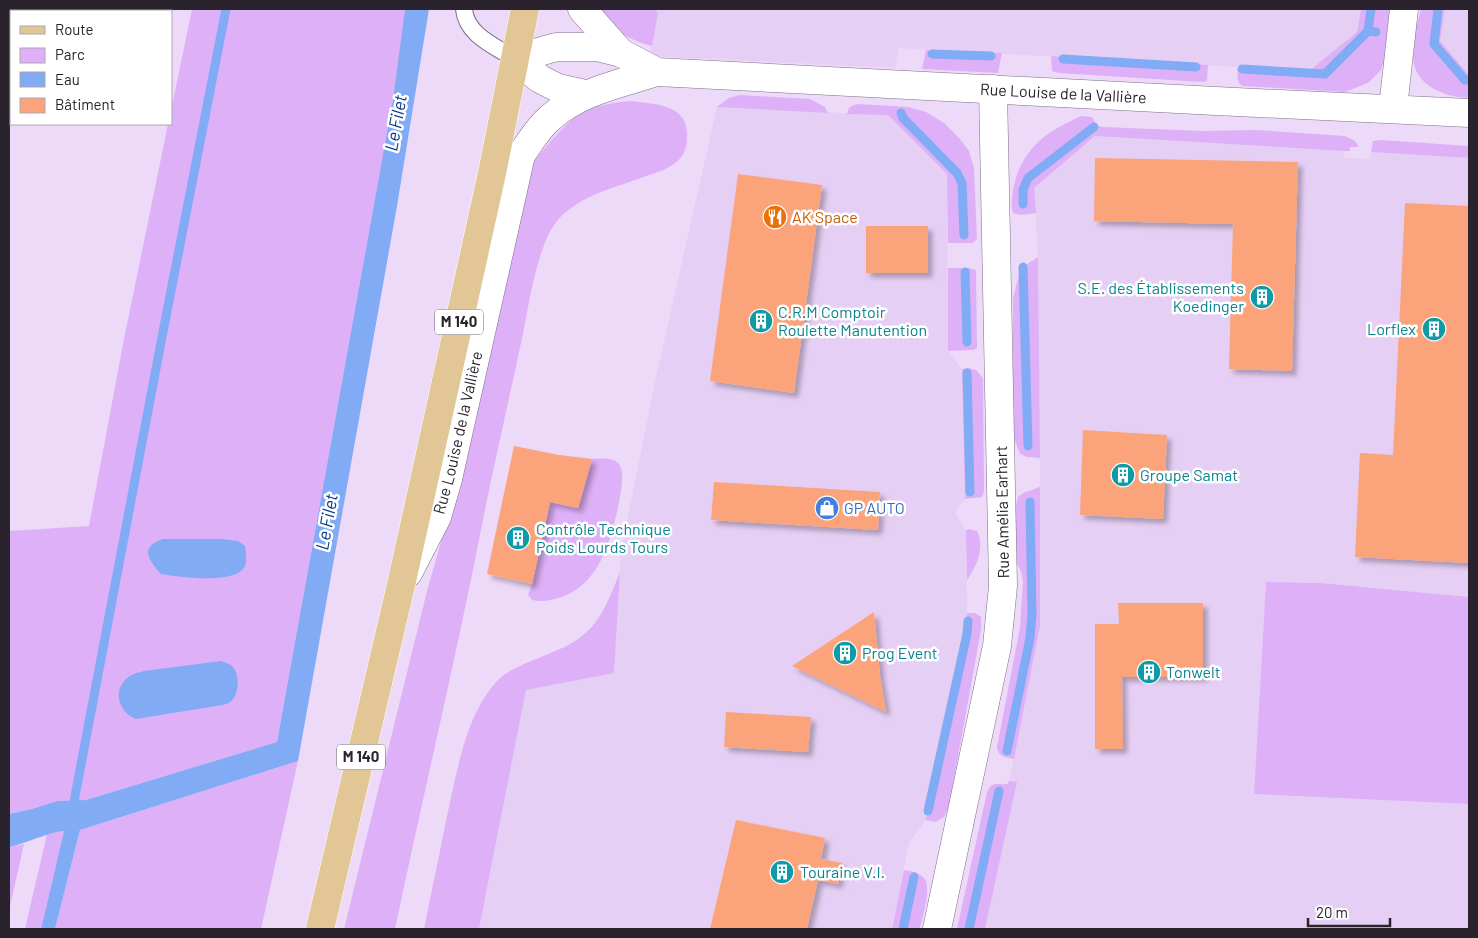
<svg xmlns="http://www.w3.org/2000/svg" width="1478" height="938" font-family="Barlow,sans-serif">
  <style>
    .built { fill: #e6cff4 }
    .green { fill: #deb0f8 }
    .water { fill: #81abf5 }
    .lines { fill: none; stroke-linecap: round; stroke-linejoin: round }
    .stream { stroke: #81abf5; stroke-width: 9 }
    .building { fill: #fba47c; filter: url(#shadow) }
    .lane-casing { stroke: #7f6e89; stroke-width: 18 }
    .street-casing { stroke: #7f6e89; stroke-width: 29 }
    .primary-casing { stroke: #fff; stroke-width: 29 }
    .lane { stroke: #fff; stroke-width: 16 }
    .street { stroke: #fff; stroke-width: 28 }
    .primary { stroke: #e2c695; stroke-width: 28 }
    .labels { text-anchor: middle; stroke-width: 5; stroke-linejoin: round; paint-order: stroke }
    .shield { fill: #fff; stroke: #6a656d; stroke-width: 1 }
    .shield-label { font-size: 15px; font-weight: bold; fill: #2a232e }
    .street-label { font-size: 16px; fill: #2a232e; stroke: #fff }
    .food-label { font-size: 16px; fill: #c56008; stroke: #fff; text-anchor: start }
    .culture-label { font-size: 16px; fill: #0d838f; stroke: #fff; text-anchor: start }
    .shop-label { font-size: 16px; fill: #366cbe; stroke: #fff; text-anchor: start }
    .water-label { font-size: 18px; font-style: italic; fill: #08388b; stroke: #fff }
  </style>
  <defs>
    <filter id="shadow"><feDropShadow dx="4.5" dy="4.5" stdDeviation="2.5" flood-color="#0004"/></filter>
  </defs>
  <rect width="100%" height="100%" fill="#eddaf8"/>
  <!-- built -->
  <g class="built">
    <path d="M 655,9 L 1361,9 L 1357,32 L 1309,71 L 899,48 L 895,68 L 650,56 L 658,13 Z"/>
    <path d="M 1445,9 L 1469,9 L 1469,75 L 1440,41 Z"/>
    <path d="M 717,107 L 888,115 L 947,174 L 948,351 L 962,369 L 965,499 L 955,513 L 966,530 L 967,613 L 964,631 L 926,820 L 909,843 L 892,929 L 479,929 L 526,690 L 614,673 L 621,551 L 656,377 Z"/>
    <path d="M 1095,136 L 1345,151 L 1344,158 L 1370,159 L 1371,152 L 1469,158 L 1469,597 L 1321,583 L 1266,582 L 1254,793 L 1469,804 L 1469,929 L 985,929 L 1017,782 L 1009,781 L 1040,626 L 1040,480 L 1038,257 L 1034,188 Z"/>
  </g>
  <!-- green -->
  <g class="green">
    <path d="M 192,9 L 405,9 L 393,99 L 277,742 L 86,800 L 57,801 L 32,809 L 9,814 L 9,531 L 89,526 L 123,344 L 168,124 L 171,124 L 171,111 Z"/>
    <path d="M 594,9 L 655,9 L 658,13 L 652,46 C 627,40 610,27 594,9 Z"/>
    <path d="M 1361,9 L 1391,9 L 1384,62 L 1381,70 L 1368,83 L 1345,92 L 1243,86 C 1235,82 1238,74 1238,67 L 1309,71 L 1357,32 Z"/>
    <path d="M 1421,9 L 1445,9 L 1440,41 L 1469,75 L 1469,98 C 1446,97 1416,87 1413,59 C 1411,43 1417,24 1421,9 Z"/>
    <path d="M 926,50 L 1002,53 L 998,73 L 922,69 Z"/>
    <path d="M 1051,56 L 1208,65 L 1207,81 L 1203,82 L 1058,73 L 1052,71 Z"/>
    <path d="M 739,95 L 810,99 L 825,107 L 828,113 L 717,107 L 729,98 Z"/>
    <path d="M 630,101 C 655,104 689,104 687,137 C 687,147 684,157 675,163 C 668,169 658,172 649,175 C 611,190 563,197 546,240 C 534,269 529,303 523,334 C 510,395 496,455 484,515 C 457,654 424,791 395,929 L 344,929 L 427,591 L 450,510 L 532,164 C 544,149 565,123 581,113 C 596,105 613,103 630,101 Z"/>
    <path d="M 859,104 L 908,107 L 926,112 L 944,123 L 960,139 L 969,151 L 974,168 L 977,239 L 973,243 L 948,243 L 947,174 L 888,115 L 847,114 C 849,106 852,105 859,104 Z"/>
    <path d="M 1081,116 L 1092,117 L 1097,126 L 1103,127 L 1201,131 L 1256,130 L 1345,136 L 1355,141 L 1359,147 L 1350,147 L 1350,151 L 1345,151 L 1095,136 L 1034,188 L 1036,213 C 1030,214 1017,217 1013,212 C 1011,209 1012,204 1012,200 C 1013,178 1022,158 1038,142 C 1050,131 1066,123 1081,116 Z"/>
    <path d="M 1381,140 L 1469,146 L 1469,158 L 1371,152 L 1373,141 Z"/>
    <path d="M 1038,257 L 1040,458 L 1027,457 L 1020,454 L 1013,435 L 1013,298 L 1019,275 L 1023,267 Z"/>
    <path d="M 948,268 L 969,268 L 976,270 L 977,348 L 973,350 L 948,351 Z"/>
    <path d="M 968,368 L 976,370 L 983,378 L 984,491 L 982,497 L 965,499 L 962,369 Z"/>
    <path d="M 592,459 C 600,459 615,456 620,466 C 625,474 620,498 618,507 C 610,545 597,589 555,599 C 547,601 540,602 532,600 L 528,595 L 532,584 L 550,502 L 578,508 Z"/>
    <path d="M 1040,487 L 1040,626 L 1014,759 C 1005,757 998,757 997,747 L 1020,628 L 1023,581 L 1021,571 L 1017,564 L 1016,555 L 1015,508 L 1018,497 L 1023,493 Z"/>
    <path d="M 969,529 L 977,531 C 985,548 977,565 967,580 L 966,530 Z"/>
    <path d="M 620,572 L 614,673 L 526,690 L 479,929 L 424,929 C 431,893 439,857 446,821 C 456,777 465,714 498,680 C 509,669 527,663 541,657 C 555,651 570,646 582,636 C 602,621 611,594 620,572 Z"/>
    <path d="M 1266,582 L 1321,583 L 1469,597 L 1469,804 L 1254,794 Z"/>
    <path d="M 967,613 L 975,613 L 981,617 L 981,630 L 949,806 L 944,817 L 935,822 L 926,820 L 964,632 Z"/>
    <path d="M 298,761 L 261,929 L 55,929 L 80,830 Z"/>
    <path d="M 1009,781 L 1017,782 L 985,929 L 957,929 L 987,792 C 992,781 996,785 1007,784 Z"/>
    <path d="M 64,831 L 41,929 L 25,929 L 47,834 Z"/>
    <path d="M 24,844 L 9,911 L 9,847 Z"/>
    <path d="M 904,870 C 910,871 918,872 923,877 C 933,886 922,917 920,929 L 892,929 Z"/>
  </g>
  <!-- water -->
  <g class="water">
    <path d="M 405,9 L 429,9 L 397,206 L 298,761 L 80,830 L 55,929 L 41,929 L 64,831 C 45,833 28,843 9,847 L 9,814 L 32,809 L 57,801 L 86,800 L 277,742 L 393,99 Z"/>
    <path d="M 163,539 L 222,539 L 238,541 L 245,546 C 246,554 248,563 243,569 C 231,584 178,577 161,574 C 148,559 139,547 163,539 Z"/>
    <path d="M 221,661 C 225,663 229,663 232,666 C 240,674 240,695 230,702 C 228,704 225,704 222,705 L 136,719 C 120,713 112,692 126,679 C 131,674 137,673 144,671 Z"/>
  </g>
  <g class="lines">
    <!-- stream -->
    <g class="stream">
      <path d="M 1371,9 L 1368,31 L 1376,32"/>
      <path d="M 1438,9 L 1434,44 L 1465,80 L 1469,80"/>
      <path d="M 932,54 L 991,56"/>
      <path d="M 1063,59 L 1196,67"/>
      <path d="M 1242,69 L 1325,74 L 1368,31"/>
      <path d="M 901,113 L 903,118 L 957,173 L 962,183 L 964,235"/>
      <path d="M 1023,204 L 1023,190 L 1028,178 L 1094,127"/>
      <path d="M 1023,267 L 1028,446"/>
      <path d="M 965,272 L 967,342"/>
      <path d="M 967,373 L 970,492"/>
      <path d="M 1007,751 L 1030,638 L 1032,614 L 1030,502"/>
      <path d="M 928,811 L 967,634 L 968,621"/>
      <path d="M 72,812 L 162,337 L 226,9"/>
      <path d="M 903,929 L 914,877"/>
      <path d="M 969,929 L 999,791"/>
    </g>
  </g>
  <!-- building -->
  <g class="building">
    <path d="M 1095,158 L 1298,162 L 1292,371 L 1229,369 L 1233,224 L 1094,221 Z"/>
    <path d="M 738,174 L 822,185 L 794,393 L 710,381 Z"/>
    <path d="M 1405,203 L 1469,206 L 1469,563 L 1355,557 L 1360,453 L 1393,455 Z"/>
    <rect x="866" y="226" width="62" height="47"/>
    <path d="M 1083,430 L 1167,435 L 1163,519 L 1080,515 Z"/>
    <path d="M 514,446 L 559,455 L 592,459 L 578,508 L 550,502 L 532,584 L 487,574 Z"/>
    <path d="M 714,482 L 880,492 L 878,530 L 711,520 Z"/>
    <path d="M 1118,603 L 1203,603 L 1203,677 L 1122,677 L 1123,749 L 1095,749 L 1095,624 L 1119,624 Z"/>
    <path d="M 874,612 L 880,676 L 886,712 L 792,666 Z"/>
    <path d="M 726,712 L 811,717 L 808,752 L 724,747 Z"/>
    <path d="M 736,820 L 825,838 L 821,859 L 842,863 L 838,884 L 818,880 L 807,929 L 710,929 Z"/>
  </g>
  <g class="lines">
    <!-- lane casing -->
    <g class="lane-casing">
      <path id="lane" d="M 464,9 C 466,35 495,46 515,59"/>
    </g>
    <!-- street casing -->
    <g class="street-casing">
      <g id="street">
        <path d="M 582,9 L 621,53"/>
        <path id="s1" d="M 515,59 L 556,47 L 597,47 L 621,53 L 657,72 L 1216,101 L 1469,113"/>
        <path d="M 515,59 L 540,79 L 558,88 L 585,94"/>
        <path d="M 1393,108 L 1404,9"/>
        <path id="s2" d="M 408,573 L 437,517 L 448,479 L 521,155 C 530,142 538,128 550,118 C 580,91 619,84 657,72"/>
        <path d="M 937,929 L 997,646 L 1003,586 L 993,89"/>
      </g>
    </g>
    <!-- primary casing -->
    <g class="primary-casing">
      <path id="primary" d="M 320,929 L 401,585 L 492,173 L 525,9"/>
    </g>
    <!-- lane -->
    <use href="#lane" class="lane"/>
    <!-- street -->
    <use href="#street" class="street"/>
    <!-- primary -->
    <use href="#primary" class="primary"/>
  </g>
  <!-- icons -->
  <defs>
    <g id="restaurant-disc" transform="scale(1.25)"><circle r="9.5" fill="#e8710a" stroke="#fff"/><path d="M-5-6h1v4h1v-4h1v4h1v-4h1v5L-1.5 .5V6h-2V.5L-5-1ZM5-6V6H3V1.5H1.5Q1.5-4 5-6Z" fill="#fff"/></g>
    <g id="building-disc" transform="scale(1.25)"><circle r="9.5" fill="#0f9aa8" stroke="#fff"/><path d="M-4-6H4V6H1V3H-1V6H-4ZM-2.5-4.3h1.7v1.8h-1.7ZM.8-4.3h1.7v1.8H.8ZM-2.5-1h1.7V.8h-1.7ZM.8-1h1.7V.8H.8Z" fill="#fff"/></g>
    <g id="shop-disc" transform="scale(1.25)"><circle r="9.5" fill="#3f7fe0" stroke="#fff"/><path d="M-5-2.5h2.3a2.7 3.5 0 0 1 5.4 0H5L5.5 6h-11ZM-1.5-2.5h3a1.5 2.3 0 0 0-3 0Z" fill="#fff"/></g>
  </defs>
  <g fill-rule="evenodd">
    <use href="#restaurant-disc" x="775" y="217"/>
    <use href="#building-disc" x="1262" y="297"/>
    <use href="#building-disc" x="761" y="321"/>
    <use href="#building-disc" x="1434" y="329"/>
    <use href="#building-disc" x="1123" y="475"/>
    <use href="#shop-disc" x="827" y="508"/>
    <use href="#building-disc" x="518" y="538"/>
    <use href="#building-disc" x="845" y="653"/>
    <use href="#building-disc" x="1149" y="672"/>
    <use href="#building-disc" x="782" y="872"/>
  </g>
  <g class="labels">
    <!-- shield labels -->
    <g class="shield">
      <rect x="435" y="309.5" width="48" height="25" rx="4"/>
      <rect x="337" y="744.5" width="48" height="25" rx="4"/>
    </g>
    <g class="shield-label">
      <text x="459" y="327">M 140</text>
      <text x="361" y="762">M 140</text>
    </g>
    <!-- street labels -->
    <g class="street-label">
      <text dy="6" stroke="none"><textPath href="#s1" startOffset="556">Rue Louise de la Vallière</textPath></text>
      <text dy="6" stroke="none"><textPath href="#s2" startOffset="150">Rue Louise de la Vallière</textPath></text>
      <text transform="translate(1002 512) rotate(-91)" y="6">Rue Amélia Earhart</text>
    </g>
    <!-- food labels -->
    <g class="food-label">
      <text x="792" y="223">AK Space</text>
    </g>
    <!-- culture labels -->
    <g class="culture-label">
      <text x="1244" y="294" text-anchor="end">S.E. des Établissements<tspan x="1244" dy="18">Koedinger</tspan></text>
      <text x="778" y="318">C.R.M Comptoir<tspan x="778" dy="18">Roulette Manutention</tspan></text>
      <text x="1416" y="335" text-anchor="end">Lorflex</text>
      <text x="1140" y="481">Groupe Samat</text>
      <text x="536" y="535">Contrôle Technique<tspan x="536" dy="18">Poids Lourds Tours</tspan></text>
      <text x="862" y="659">Prog Event</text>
      <text x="1166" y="678">Tonwelt</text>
      <text x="800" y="878">Touraine V.I.</text>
    </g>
    <!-- shop labels -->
    <g class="shop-label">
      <text x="844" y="514">GP AUTO</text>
    </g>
    <!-- water labels -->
    <g class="water-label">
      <text transform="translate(396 123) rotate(-80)" y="6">Le Filet</text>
      <text transform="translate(327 522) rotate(-80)" y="6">Le Filet</text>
    </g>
  </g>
  <!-- border -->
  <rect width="1478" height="938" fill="none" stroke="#2a232e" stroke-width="20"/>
  <!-- legend -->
  <rect x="10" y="10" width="162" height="115" fill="#ffffff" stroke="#aaa7ab"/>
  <rect x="20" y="26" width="25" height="8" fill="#e2c695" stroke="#aaa7ab"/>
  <text x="55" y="35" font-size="15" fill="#2a232e">Route</text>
  <rect x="20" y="48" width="25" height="15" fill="#deb0f8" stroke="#aaa7ab"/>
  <text x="55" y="60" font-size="15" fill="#2a232e">Parc</text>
  <rect x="20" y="72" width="25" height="15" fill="#81abf5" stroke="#aaa7ab"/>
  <text x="55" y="85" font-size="15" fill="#2a232e">Eau</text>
  <rect x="20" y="98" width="25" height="15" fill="#fba47c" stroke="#aaa7ab"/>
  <text x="55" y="110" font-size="15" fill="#2a232e">Bâtiment</text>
  <!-- scale -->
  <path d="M1308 918v8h82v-8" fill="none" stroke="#2a232e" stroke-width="2.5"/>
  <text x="1316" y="918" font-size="15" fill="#2a232e" stroke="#ffffff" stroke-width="4" paint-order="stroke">20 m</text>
</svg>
